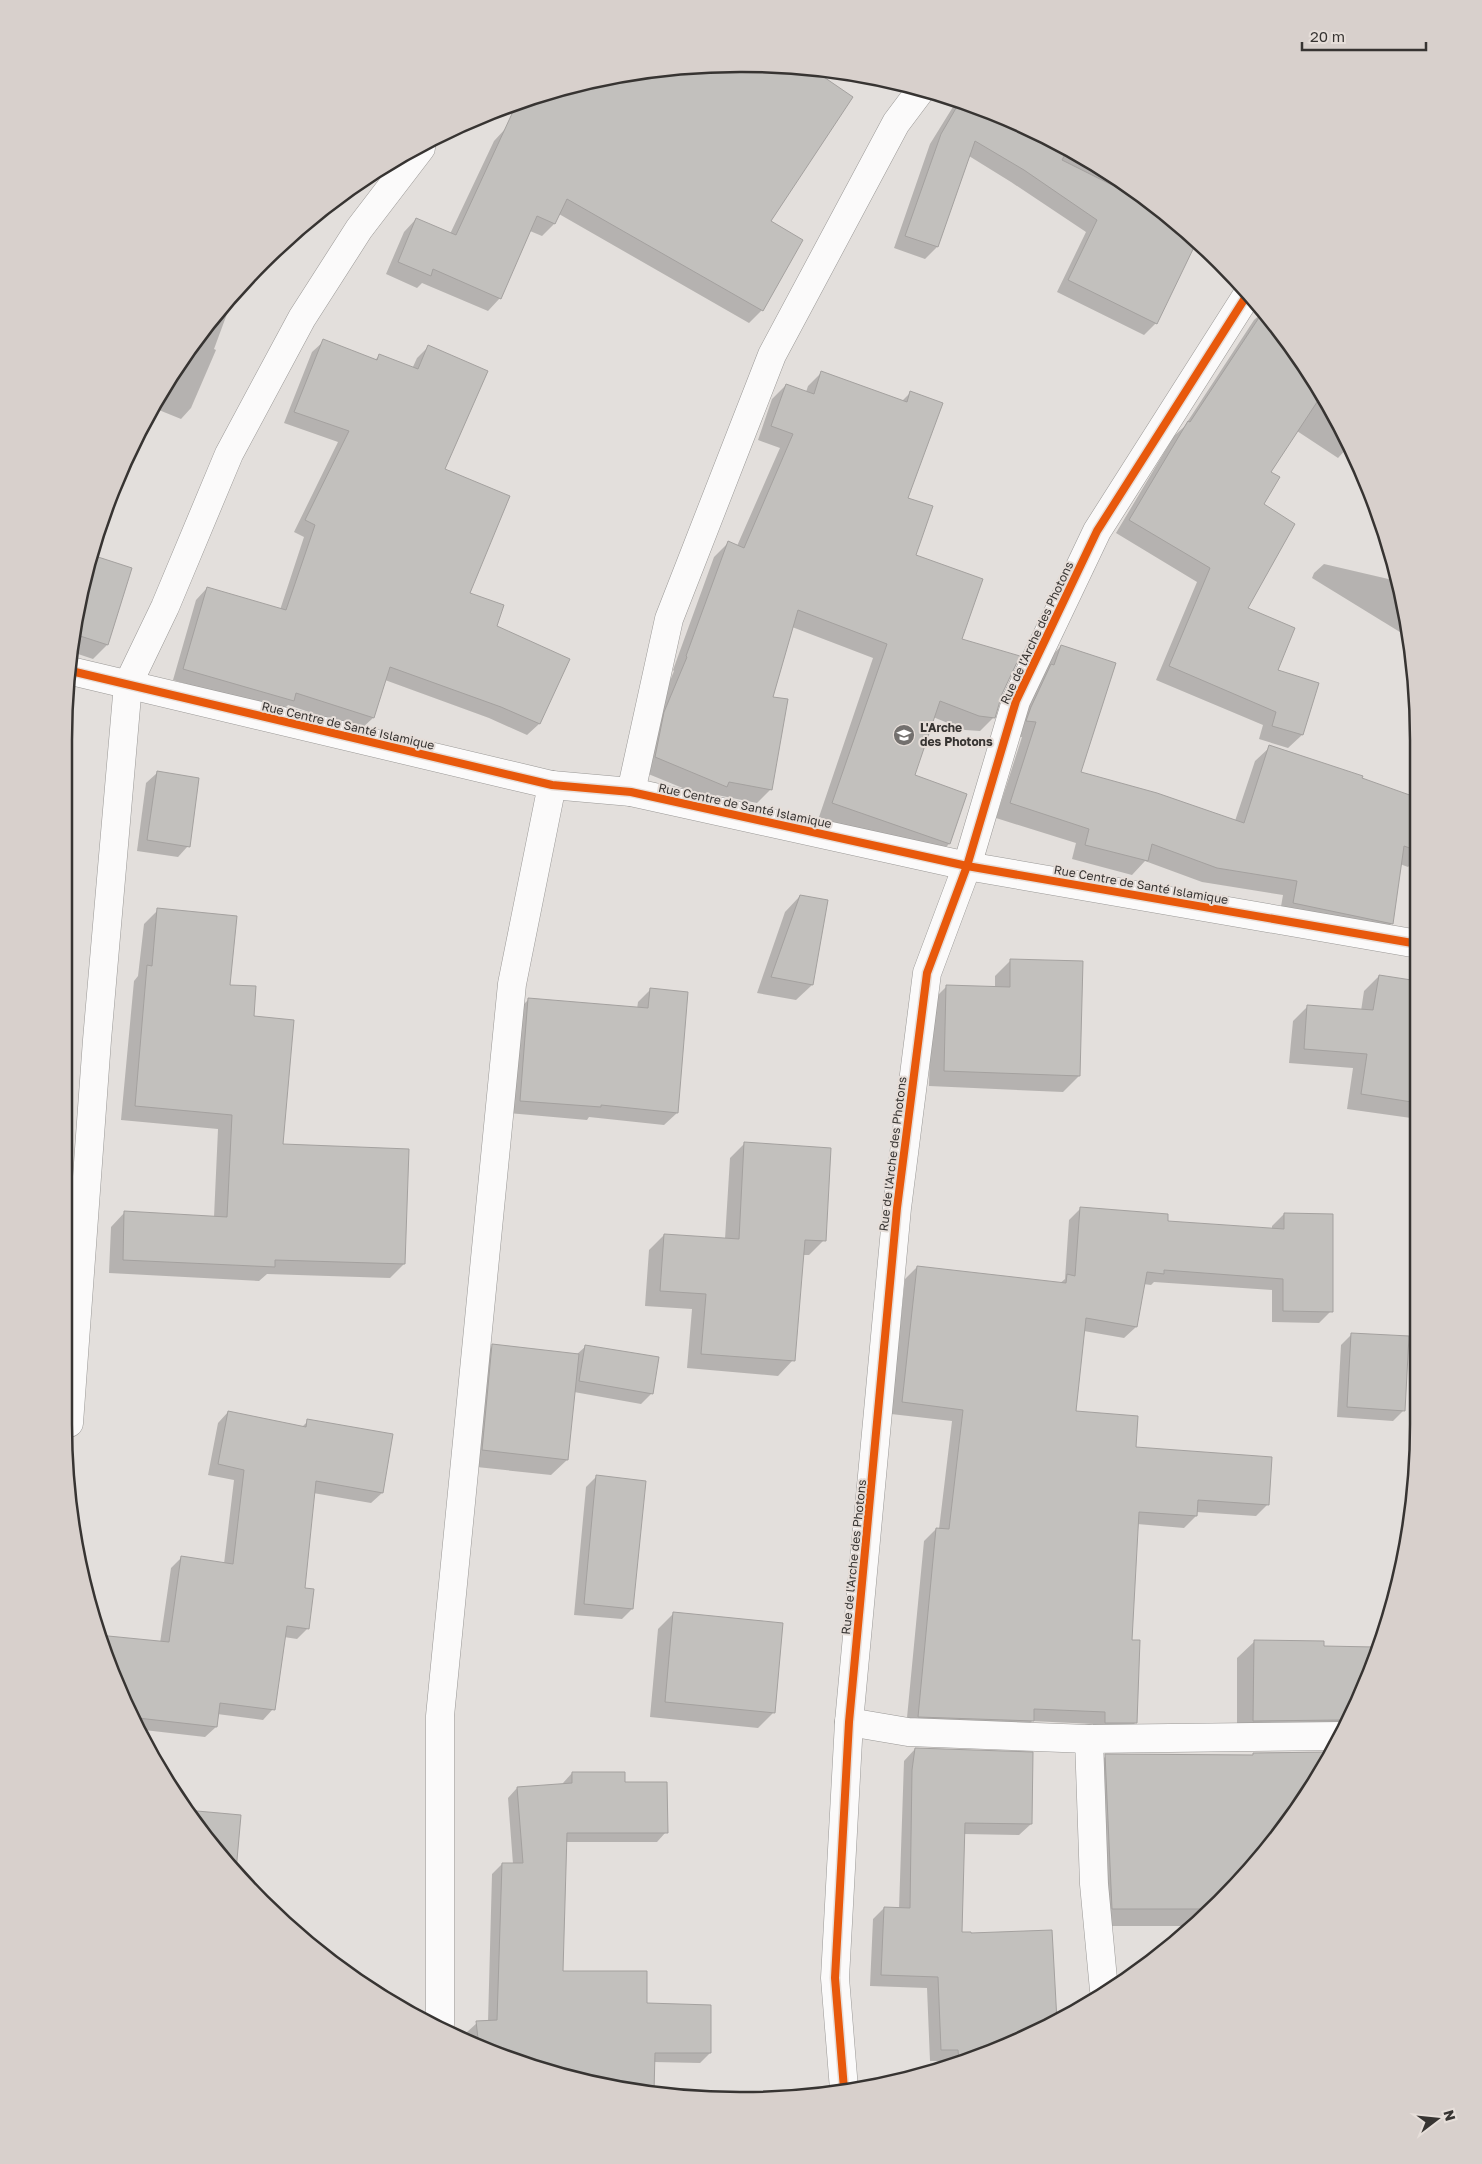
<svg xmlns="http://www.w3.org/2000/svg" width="1482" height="2164" font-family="'Golos Text',sans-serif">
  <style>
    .shadow { fill: #0003 }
    .building { fill: #c2c0bd; stroke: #a4a19f }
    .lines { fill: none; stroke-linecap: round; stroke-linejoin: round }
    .street-casing { stroke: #9a9896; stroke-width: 29 }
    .street { stroke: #fbfafa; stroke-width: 28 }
    .cycleway-casing { stroke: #e6ded9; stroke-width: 11 }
    .cycleway { stroke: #e8590c; stroke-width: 8 }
    .labels { text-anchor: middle; stroke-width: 4; stroke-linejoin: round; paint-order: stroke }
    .street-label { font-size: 12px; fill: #373432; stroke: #e6ded9 }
    .poi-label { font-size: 12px; font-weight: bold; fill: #373432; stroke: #e6ded9; text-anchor: start }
    .rim { fill: none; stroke: #373432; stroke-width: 2.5 }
  </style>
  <rect width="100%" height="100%" fill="#e3dfdc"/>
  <!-- shadow -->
  <g class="shadow">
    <path d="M 741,64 L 812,71 L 769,222 L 801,240 L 762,310 L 749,323 L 559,214 L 554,224 L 542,236 L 530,231 L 500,298 L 488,311 L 422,283 L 417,288 L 386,274 L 404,232 L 416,219 L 450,234 L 494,141 L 506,128 L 512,130 L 524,103 L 609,77 Z"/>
    <path d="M 956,102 L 1000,115 L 1117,178 L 1195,242 L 1156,323 L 1144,335 L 1057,292 L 1086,232 L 1011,182 L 969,156 L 937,247 L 925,259 L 894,248 L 930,144 Z"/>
    <path d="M 234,295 L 214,349 L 216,350 L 191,408 L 181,419 L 154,408 L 204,329 Z"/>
    <path d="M 1262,313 L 1304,365 L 1348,447 L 1338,458 L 1297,431 L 1270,472 L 1262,505 L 1247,609 L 1276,671 L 1318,684 L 1302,735 L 1288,748 L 1259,739 L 1263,725 L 1156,680 L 1197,582 L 1116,533 L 1174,436 L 1184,427 L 1254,320 Z"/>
    <path d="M 324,341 L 375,360 L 379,356 L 412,369 L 417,358 L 429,346 L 443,470 L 469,593 L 495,627 L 568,659 L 539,724 L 527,735 L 489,718 L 385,680 L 373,718 L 361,729 L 288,705 L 281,712 L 173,680 L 196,600 L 207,588 L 280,610 L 304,537 L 294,532 L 338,442 L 284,423 L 312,352 Z"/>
    <path d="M 822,372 L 902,401 L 911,392 L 907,499 L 914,556 L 960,640 L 1001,694 L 994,717 L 980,731 L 965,730 L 933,717 L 913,775 L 966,795 L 949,844 L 935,858 L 819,817 L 873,658 L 792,627 L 771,698 L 771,789 L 757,803 L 717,795 L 712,800 L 641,771 L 651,727 L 674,671 L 673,670 L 714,557 L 728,543 L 737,546 L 780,448 L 758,440 L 772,399 L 786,385 L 806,392 L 808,386 Z"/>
    <path d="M 94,557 L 131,568 L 107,645 L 93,659 L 72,652 L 77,609 Z"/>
    <path d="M 1324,564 L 1397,581 L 1405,609 L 1408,637 L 1312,578 L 1314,573 Z"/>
    <path d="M 1061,646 L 1079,773 L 1235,821 L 1255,761 L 1270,747 L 1418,799 L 1418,859 L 1416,859 L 1408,867 L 1400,864 L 1392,923 L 1377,938 L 1279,918 L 1283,895 L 1202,882 L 1145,861 L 1132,875 L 1072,859 L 1076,843 L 996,818 L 1022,737 L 1013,736 L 1047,661 Z"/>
    <path d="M 157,773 L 188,846 L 178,857 L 137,851 L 146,783 Z"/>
    <path d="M 800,896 L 812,985 L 796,1000 L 757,993 L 785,912 Z"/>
    <path d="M 158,910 L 229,986 L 253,1017 L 282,1145 L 404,1264 L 390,1278 L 267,1274 L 259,1281 L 109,1273 L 111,1227 L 125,1212 L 214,1217 L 218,1129 L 121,1120 L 134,981 L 138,976 L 144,924 Z"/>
    <path d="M 1011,960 L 1079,1076 L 1063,1092 L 929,1086 L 931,1002 L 947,986 L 995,988 L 995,976 Z"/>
    <path d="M 1379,976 L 1418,982 L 1418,1119 L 1347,1109 L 1353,1068 L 1289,1063 L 1293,1021 L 1308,1006 L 1361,1011 L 1364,991 Z"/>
    <path d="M 650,990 L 677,1113 L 664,1125 L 589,1117 L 587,1120 L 508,1113 L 516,1012 L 528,1000 L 637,1009 L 638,1002 Z"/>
    <path d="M 745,1143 L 824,1240 L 809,1255 L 802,1255 L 793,1360 L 778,1376 L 687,1368 L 692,1309 L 645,1306 L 649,1250 L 664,1235 L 725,1239 L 730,1158 Z"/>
    <path d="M 1081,1208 L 1167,1222 L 1272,1229 L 1272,1226 L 1284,1214 L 1331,1311 L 1319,1323 L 1272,1322 L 1272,1290 L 1154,1282 L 1151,1285 L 1143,1284 L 1136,1327 L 1124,1338 L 1084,1331 L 1074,1412 L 1134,1448 L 1268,1504 L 1256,1516 L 1196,1512 L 1196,1516 L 1184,1528 L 1137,1524 L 1131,1641 L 1136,1722 L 1124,1734 L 1093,1735 L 1093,1724 L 1032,1721 L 1021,1733 L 906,1728 L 924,1541 L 936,1529 L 939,1529 L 952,1421 L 891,1414 L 905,1279 L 917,1267 L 1059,1284 L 1065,1279 L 1069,1220 Z"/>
    <path d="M 1352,1334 L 1404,1410 L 1393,1421 L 1337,1417 L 1341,1345 Z"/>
    <path d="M 493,1346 L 576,1355 L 586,1346 L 652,1393 L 641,1404 L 574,1392 L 567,1460 L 551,1475 L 467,1466 L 477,1361 Z"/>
    <path d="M 228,1412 L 302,1427 L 308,1421 L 391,1435 L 382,1493 L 371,1503 L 313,1493 L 304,1589 L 308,1628 L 297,1639 L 284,1637 L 273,1709 L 263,1720 L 217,1714 L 216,1727 L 205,1737 L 144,1730 L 99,1636 L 160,1643 L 171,1568 L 181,1558 L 224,1564 L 234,1480 L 208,1475 L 218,1423 Z"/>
    <path d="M 596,1477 L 632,1609 L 622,1619 L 574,1615 L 586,1487 Z"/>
    <path d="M 674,1613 L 774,1712 L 758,1728 L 650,1717 L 658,1629 Z"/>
    <path d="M 1255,1641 L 1322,1647 L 1374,1648 L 1348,1723 L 1336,1744 L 1237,1738 L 1237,1658 Z"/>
    <path d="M 915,1749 L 1031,1824 L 1019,1835 L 963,1834 L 961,1933 L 1000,2049 L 947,2065 L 947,2061 L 930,2061 L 927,1988 L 870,1986 L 873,1919 L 884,1908 L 899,1909 L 904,1761 Z"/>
    <path d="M 1254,1754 L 1220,1902 L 1188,1926 L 1095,1926 L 1088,1773 L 1106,1756 L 1251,1756 Z"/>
    <path d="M 572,1773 L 624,1783 L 666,1832 L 657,1842 L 566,1842 L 562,1972 L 646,2004 L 710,2053 L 700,2063 L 653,2062 L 653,2092 L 566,2077 L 482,2049 L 468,2041 L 467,2032 L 477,2023 L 488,2022 L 492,1874 L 502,1864 L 513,1864 L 508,1798 L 517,1788 L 563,1785 L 563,1783 Z"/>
  </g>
  <!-- building -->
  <g class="building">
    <path d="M 741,64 L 815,71 L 853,97 L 771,221 L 803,240 L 763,311 L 567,199 L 555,224 L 537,216 L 501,299 L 433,269 L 431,276 L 398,262 L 416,218 L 456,235 L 516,105 L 609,77 Z"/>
    <path d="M 959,103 L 1000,115 L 1067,151 L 1062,160 L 1146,202 L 1196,243 L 1157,324 L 1068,280 L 1097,220 L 1024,170 L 975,141 L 938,247 L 905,236 L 941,134 Z"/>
    <path d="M 1262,313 L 1304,364 L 1321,396 L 1271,472 L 1280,477 L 1264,504 L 1295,524 L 1248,608 L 1295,628 L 1278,670 L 1319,683 L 1303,735 L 1272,726 L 1276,712 L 1169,666 L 1210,568 L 1129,520 L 1188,421 L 1190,422 Z"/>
    <path d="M 323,339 L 377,360 L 379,354 L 418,369 L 428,345 L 488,371 L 445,469 L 510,496 L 470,593 L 504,605 L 497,626 L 570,659 L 540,724 L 501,707 L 390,667 L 374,718 L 296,693 L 294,701 L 183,669 L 207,587 L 286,610 L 315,525 L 305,520 L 349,431 L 294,412 Z"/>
    <path d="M 821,371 L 907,402 L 910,391 L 943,403 L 908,498 L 933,506 L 916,555 L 983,579 L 962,639 L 1020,656 L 1002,694 L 995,718 L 979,716 L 940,701 L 915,775 L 967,794 L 950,844 L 832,803 L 887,644 L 798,610 L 773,697 L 788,699 L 772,790 L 729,782 L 727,787 L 655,757 L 664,712 L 687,657 L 686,656 L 728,541 L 744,548 L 793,434 L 771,426 L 786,384 L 814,394 Z"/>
    <path d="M 95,556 L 132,568 L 108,645 L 74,634 L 77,609 Z"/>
    <path d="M 1061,645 L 1116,663 L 1081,772 L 1157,793 L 1244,823 L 1269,745 L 1363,776 L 1362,778 L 1418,798 L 1418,851 L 1404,846 L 1393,924 L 1293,903 L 1297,881 L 1217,868 L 1152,844 L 1148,861 L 1085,845 L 1089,829 L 1010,803 L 1036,722 L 1026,721 L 1031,707 L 1051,664 L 1054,665 Z"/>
    <path d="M 157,771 L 199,778 L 190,847 L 147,840 Z"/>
    <path d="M 800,895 L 828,900 L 813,985 L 771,977 Z"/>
    <path d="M 157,908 L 237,916 L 230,985 L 256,986 L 254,1016 L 294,1020 L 283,1144 L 409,1149 L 405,1264 L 275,1260 L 275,1267 L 123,1260 L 124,1211 L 227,1217 L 232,1115 L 135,1106 L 147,965 L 152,966 Z"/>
    <path d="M 1010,959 L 1083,961 L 1080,1076 L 944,1071 L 946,985 L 1010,987 Z"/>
    <path d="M 1379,975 L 1418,981 L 1418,1103 L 1361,1094 L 1367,1054 L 1304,1049 L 1307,1005 L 1373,1010 Z"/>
    <path d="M 650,988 L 688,992 L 678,1113 L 601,1105 L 601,1107 L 520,1101 L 528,998 L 648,1008 Z"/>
    <path d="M 744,1142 L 831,1148 L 826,1241 L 805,1240 L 795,1361 L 701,1354 L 706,1294 L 660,1291 L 664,1234 L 739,1239 Z"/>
    <path d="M 1080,1207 L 1168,1214 L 1168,1221 L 1284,1229 L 1284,1213 L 1333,1214 L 1333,1312 L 1283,1311 L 1283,1279 L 1164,1270 L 1164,1274 L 1147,1272 L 1137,1327 L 1086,1318 L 1076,1411 L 1138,1416 L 1136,1447 L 1272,1457 L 1269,1505 L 1198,1500 L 1197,1516 L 1139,1512 L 1132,1640 L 1140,1640 L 1137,1723 L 1105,1723 L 1105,1712 L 1034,1709 L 1034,1721 L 918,1717 L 936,1528 L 949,1529 L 963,1410 L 902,1402 L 917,1266 L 1066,1283 L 1067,1274 L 1075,1276 Z"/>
    <path d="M 1351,1333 L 1409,1336 L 1405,1411 L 1347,1407 Z"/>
    <path d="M 492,1344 L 579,1354 L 568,1460 L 482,1450 Z"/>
    <path d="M 585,1345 L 659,1357 L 653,1394 L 579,1381 Z"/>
    <path d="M 228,1411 L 306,1427 L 307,1419 L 393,1434 L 383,1493 L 316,1481 L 305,1588 L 314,1589 L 309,1629 L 287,1626 L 275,1710 L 220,1703 L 217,1727 L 138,1718 L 98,1635 L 169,1642 L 181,1556 L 233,1564 L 244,1470 L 218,1464 Z"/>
    <path d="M 596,1475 L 646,1481 L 633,1609 L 584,1604 Z"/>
    <path d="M 673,1612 L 783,1623 L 775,1713 L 665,1702 Z"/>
    <path d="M 1254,1640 L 1324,1641 L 1324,1646 L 1374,1647 L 1348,1722 L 1341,1720 L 1253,1721 Z"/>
    <path d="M 915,1748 L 1033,1752 L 1032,1824 L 965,1823 L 962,1932 L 971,1932 L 971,1933 L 1052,1930 L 1057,2021 L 1000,2049 L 959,2061 L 958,2050 L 941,2050 L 938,1977 L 881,1975 L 884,1907 L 910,1908 L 912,1770 Z"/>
    <path d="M 1332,1752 L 1304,1800 L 1220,1902 L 1210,1909 L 1112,1909 L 1105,1754 L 1253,1755 L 1253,1753 Z"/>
    <path d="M 572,1772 L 625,1772 L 625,1782 L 667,1782 L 668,1833 L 567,1833 L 563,1971 L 647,1971 L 647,2003 L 711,2005 L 711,2053 L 655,2053 L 654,2092 L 566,2077 L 479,2047 L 476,2021 L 497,2020 L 502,1863 L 523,1863 L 517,1787 L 572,1783 Z"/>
    <path d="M 186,1810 L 241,1815 L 236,1871 Z"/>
  </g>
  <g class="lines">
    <!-- street casing -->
    <g class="street-casing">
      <g id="street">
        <path d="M 71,671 L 552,785 L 631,792 L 967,866 L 1418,944"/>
        <path d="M 631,792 L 669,619 L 772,355 L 896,123 L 920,91"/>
        <path d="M 69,1423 L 97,1040 L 128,684 L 165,607 L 229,454 L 302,318 L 359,229 L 421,148"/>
        <path d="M 849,1722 L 908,1732 L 1089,1739 L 1341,1736"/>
        <path d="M 1089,1739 L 1094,1884 L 1104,1990"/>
        <path d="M 440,2024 L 440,1716 L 512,984 L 552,785"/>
        <path d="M 844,2089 L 835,1978 L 849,1722 L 897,1208 L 927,973 L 967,866 L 1016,701 L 1097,531 L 1247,295"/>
      </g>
    </g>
    <!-- street -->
    <use href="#street" class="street"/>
    <!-- cycleway casing -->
    <g class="cycleway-casing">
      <g id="cycleway">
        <path d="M 71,671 L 552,785 L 631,792 L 967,866 L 1418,944"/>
        <path d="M 844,2089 L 835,1978 L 849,1722 L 897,1208 L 927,973 L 967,866 L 1016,701 L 1097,531 L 1247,295"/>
      </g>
    </g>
    <!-- cycleway -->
    <use href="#cycleway" class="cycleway"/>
  </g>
  <!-- icons -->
  <defs>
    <g id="school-disc" transform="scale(1.125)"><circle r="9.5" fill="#73706e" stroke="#e6ded9"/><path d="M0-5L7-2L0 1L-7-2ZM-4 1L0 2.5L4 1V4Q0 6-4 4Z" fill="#fff"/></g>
  </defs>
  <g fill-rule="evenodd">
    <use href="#school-disc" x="904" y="735"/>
  </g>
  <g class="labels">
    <!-- street labels -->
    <g class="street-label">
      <text transform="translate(1037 633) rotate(-65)" y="4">Rue de l'Arche des Photons</text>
      <text transform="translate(348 726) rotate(13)" y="4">Rue Centre de Santé Islamique</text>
      <text transform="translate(745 806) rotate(12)" y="4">Rue Centre de Santé Islamique</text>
      <text transform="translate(1141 885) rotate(10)" y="4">Rue Centre de Santé Islamique</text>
      <text transform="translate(893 1154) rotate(-83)" y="4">Rue de l'Arche des Photons</text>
      <text transform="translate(854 1557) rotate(-84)" y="4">Rue de l'Arche des Photons</text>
    </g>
    <!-- poi labels -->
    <g class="poi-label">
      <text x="920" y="732">L'Arche<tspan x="920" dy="14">des Photons</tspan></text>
    </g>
  </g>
  <!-- crop -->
  <path d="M0 0H1482V2164H0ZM740 72H742A668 668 0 0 1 1410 740V1424A668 668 0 0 1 742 2092H740A668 668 0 0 1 72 1424V740A668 668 0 0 1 740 72Z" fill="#d8d0cc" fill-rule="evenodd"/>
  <path class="rim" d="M740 72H742A668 668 0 0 1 1410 740V1424A668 668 0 0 1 742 2092H740A668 668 0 0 1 72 1424V740A668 668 0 0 1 740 72Z"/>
  <!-- north arrow -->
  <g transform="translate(1437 2119) rotate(74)" stroke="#e6ded9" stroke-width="4" paint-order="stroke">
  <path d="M0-4L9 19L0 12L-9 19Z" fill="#373432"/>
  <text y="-8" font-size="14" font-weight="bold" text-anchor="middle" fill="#373432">N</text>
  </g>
  <!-- scale -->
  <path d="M1302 42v8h124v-8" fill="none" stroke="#373432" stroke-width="2.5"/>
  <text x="1310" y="42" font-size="15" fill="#373432" stroke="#e6ded9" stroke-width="4" paint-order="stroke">20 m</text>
</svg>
